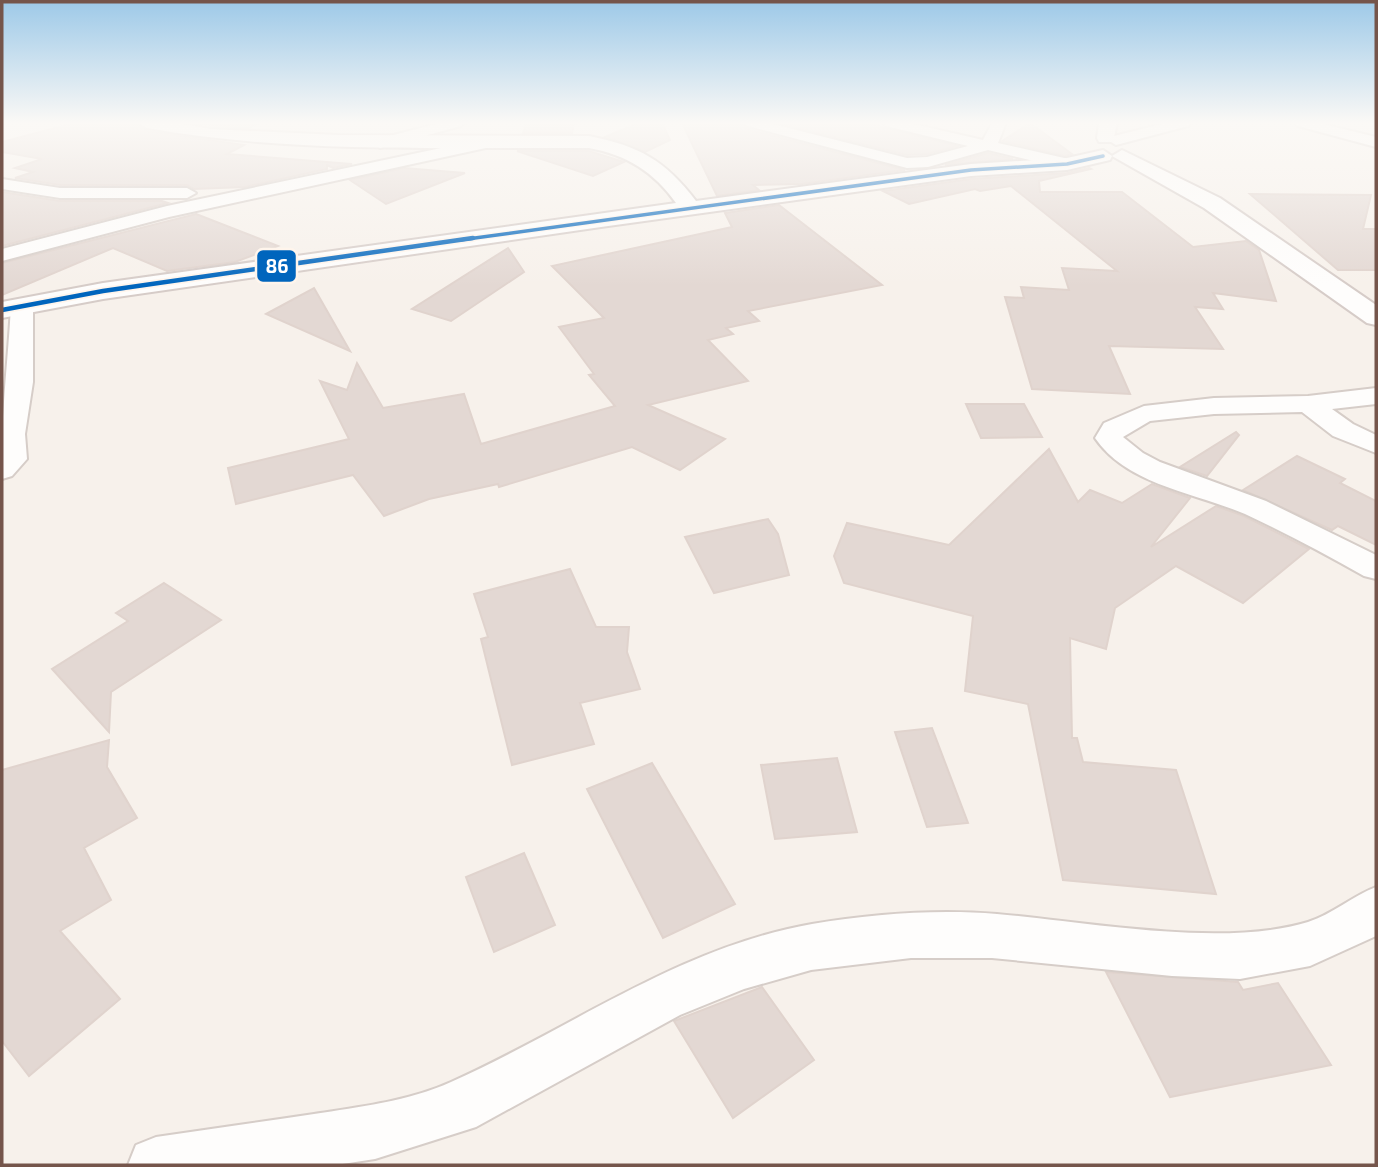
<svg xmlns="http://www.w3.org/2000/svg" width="1378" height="1167" font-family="'Exo 2',sans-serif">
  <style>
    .building { fill: #e3d8d3; stroke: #e0d3cd; stroke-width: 2 }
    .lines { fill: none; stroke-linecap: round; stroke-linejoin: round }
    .street-casing { stroke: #d6cdc8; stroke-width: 4 }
    .secondary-casing { stroke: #d6ccc8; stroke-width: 4 }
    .street { fill: #fefdfc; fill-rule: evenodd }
    .secondary { fill: #fefdfc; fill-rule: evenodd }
    .bus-1-far1-casing { stroke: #fff5ec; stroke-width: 6 }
    .bus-1-casing { stroke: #fff5ec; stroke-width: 8 }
    .bus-1-far1 { stroke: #0065bd; stroke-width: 3.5 }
    .bus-1 { stroke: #0065bd; stroke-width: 4.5 }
    .line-badge { stroke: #fff5ec; stroke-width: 2.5 }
    .badge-label { font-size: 19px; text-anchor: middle; font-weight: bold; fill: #fff }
  </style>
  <rect width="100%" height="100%" fill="#f7f1eb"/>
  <!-- building -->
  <g class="building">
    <path d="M 74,123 L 136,123 L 147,131 L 244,145 L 227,154 L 352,164 L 333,168 L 327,165 L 327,169 L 245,187 L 194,189 L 187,185 L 60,185 L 15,178 L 33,172 L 15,168 L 42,159 L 2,152 L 2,142 Z"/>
    <path d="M 189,123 L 259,123 L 248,128 Z"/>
    <path d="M 638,123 L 662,123 L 670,140 L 645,152 L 605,137 Z"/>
    <path d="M 682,123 L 743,123 L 747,129 L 905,170 L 802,184 L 753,185 L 759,190 L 717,196 Z"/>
    <path d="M 778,123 L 867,123 L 957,146 L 927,154 L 907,155 Z"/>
    <path d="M 1030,123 L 1072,154 L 1065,156 L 1002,141 Z"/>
    <path d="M 526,124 L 574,124 L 572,133 L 523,133 Z"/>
    <path d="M 517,151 L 589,151 L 624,162 L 593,176 Z"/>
    <path d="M 988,153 L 1013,159 L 945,165 Z"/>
    <path d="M 404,168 L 465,173 L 386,204 L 350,180 Z"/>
    <path d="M 1089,168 L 1091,169 L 1039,181 L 1040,192 L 1122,192 L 1193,247 L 1246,241 L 1259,250 L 1276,301 L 1213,293 L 1223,309 L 1195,307 L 1223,349 L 1109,346 L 1130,394 L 1032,389 L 1005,297 L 1024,298 L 1021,287 L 1069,290 L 1062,268 L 1117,271 L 1011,186 L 980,191 L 975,189 L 909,204 L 883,191 L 971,179 L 1067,173 Z"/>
    <path d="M 2,192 L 60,201 L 162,201 L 168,203 L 2,246 Z"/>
    <path d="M 1250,194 L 1371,195 L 1363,229 L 1376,229 L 1376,270 L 1338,270 Z"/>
    <path d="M 779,205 L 882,285 L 748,311 L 759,321 L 726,328 L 733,334 L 708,340 L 748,381 L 648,405 L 725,439 L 680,470 L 632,447 L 499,487 L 498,484 L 429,499 L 384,516 L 353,475 L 236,504 L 228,468 L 349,439 L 320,381 L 347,390 L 357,363 L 383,408 L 464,394 L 481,444 L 615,406 L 589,375 L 594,374 L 559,327 L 604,318 L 552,266 L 732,227 L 725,213 Z"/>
    <path d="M 196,214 L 278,246 L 235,262 L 167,271 L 113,248 L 2,295 L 2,263 Z"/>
    <path d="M 508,248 L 524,272 L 451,321 L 412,309 Z"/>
    <path d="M 314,288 L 350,351 L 266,314 Z"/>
    <path d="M 966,404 L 1024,404 L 1042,437 L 981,438 Z"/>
    <path d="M 1236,432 L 1239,435 L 1207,476 L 1180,467 Z"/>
    <path d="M 1049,449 L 1078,502 L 1090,490 L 1122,503 L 1152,484 L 1190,498 L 1151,547 L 1216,506 L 1244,516 L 1309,549 L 1243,603 L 1176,566 L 1115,608 L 1106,649 L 1070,638 L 1072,738 L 1077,738 L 1083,762 L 1176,770 L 1216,894 L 1063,880 L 1028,704 L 965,691 L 973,616 L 844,583 L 834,556 L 847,523 L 949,545 Z"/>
    <path d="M 1297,456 L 1345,479 L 1340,483 L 1376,501 L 1376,545 L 1338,526 L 1332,530 L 1243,490 Z"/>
    <path d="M 768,519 L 778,534 L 789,575 L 714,593 L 685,537 Z"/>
    <path d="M 570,569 L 596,627 L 629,627 L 627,652 L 640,689 L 580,703 L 594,744 L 512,765 L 481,639 L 488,637 L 474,594 Z"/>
    <path d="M 164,583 L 221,620 L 111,692 L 109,732 L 52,669 L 128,621 L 116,613 Z"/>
    <path d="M 932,728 L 968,823 L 927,827 L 895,732 Z"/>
    <path d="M 109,740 L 107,767 L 137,818 L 84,848 L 111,900 L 60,931 L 120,999 L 29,1076 L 2,1041 L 2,770 Z"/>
    <path d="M 837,758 L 857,832 L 775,839 L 761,765 Z"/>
    <path d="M 652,763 L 735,904 L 663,938 L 587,789 Z"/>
    <path d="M 524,853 L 555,925 L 494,952 L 466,877 Z"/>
    <path d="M 1106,972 L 1238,982 L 1243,990 L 1278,983 L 1331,1065 L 1170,1097 Z"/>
    <path d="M 762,987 L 814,1060 L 733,1118 L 674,1021 Z"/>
  </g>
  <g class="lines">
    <!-- street casing -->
    <g class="street-casing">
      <g id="street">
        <path d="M 440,123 L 464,123 L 461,126 L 380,148 L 372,143 L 374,140 Z"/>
        <path d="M 745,123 L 769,123 L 907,158 L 927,157 L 968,146 L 886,126 L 884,123 L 909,123 L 983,140 L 992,123 L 1006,123 L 998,143 L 1073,160 L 1075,164 L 1067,169 L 988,150 L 928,167 L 907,168 L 748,126 Z"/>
        <path d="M 1166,123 L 1191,123 L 1188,126 L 1116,145 L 1108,140 L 1110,137 Z"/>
        <path d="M 1295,123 L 1319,123 L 1376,137 L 1376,147 L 1298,126 Z"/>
        <path d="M 498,136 L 504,138 L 506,141 L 504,144 L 169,217 L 2,261 L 2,249 L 167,206 Z"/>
        <path d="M 2,179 L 60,188 L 187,188 L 196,193 L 187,198 L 60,198 L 2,189 Z"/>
        <path d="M 22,299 L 30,301 L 33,306 L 33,382 L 25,434 L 27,459 L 12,476 L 2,479 C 0,421 8,364 11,306 L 14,301 Z"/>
        <path d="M 1376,388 L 1376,404 L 1332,409 L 1353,424 L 1376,435 L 1376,453 L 1333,436 L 1302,412 L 1214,414 L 1150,421 L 1123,437 L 1143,453 L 1160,462 L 1266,501 L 1376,555 L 1376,579 L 1364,576 C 1325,554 1286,533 1245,514 C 1196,493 1127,485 1095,438 L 1104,423 L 1144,406 L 1214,398 L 1308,396 Z"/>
        <path d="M 1376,887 L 1376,936 L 1310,966 L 1240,979 L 1172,976 L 992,958 L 911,958 L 811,970 L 744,989 L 680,1015 L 476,1127 L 375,1159 L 336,1165 L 128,1165 L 136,1145 L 156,1137 C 209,1129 261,1122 314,1114 C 359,1107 409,1101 451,1082 C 570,1029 680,947 812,924 C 872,914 937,909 997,914 C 1088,922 1222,948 1308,922 C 1333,914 1352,896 1376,887 Z"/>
      </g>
    </g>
    <!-- secondary casing -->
    <g class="secondary-casing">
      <g id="secondary">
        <path d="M 138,123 L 176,123 L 211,129 L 338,135 L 589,136 C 639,146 665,160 696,201 L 971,164 L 1067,158 L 1103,150 L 1112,156 L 1122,150 L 1220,198 L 1376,305 L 1376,325 L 1367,323 L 1204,208 L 1112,156 L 1110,160 L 1067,170 L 971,176 L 601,227 L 103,299 L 2,318 L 2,302 L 103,283 L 676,203 C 654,172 627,155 589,148 C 442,147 292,154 147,128 Z"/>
        <path d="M 1099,123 L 1117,123 L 1113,142 L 1099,142 L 1097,138 Z"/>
      </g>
    </g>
    <!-- street -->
    <use href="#street" class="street"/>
    <!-- secondary -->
    <use href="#secondary" class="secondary"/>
    <!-- bus-1-far1 casing -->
    <g class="bus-1-far1-casing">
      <path id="bus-1-far1" d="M 460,240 L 971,170 L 1067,164 L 1103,156"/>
    </g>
    <!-- bus-1 casing -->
    <g class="bus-1-casing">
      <path id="bus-1" d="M 2,310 L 103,291 L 473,238"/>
    </g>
    <!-- bus-1-far1 -->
    <use href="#bus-1-far1" class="bus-1-far1"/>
    <!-- bus-1 -->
    <use href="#bus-1" class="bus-1"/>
  </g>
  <!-- sky -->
  <linearGradient id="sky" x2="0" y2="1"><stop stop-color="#9dc9e8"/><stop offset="0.43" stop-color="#fbf9f6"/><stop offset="1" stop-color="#fbf9f6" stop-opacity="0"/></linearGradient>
  <rect width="1378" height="286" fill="url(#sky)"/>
  <rect class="line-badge" x="256" y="249" width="41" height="34" rx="7" fill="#0065bd"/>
  <g class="badge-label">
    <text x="277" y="273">86</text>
  </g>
  <!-- border -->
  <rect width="1378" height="1167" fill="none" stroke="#75554b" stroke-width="7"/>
</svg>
